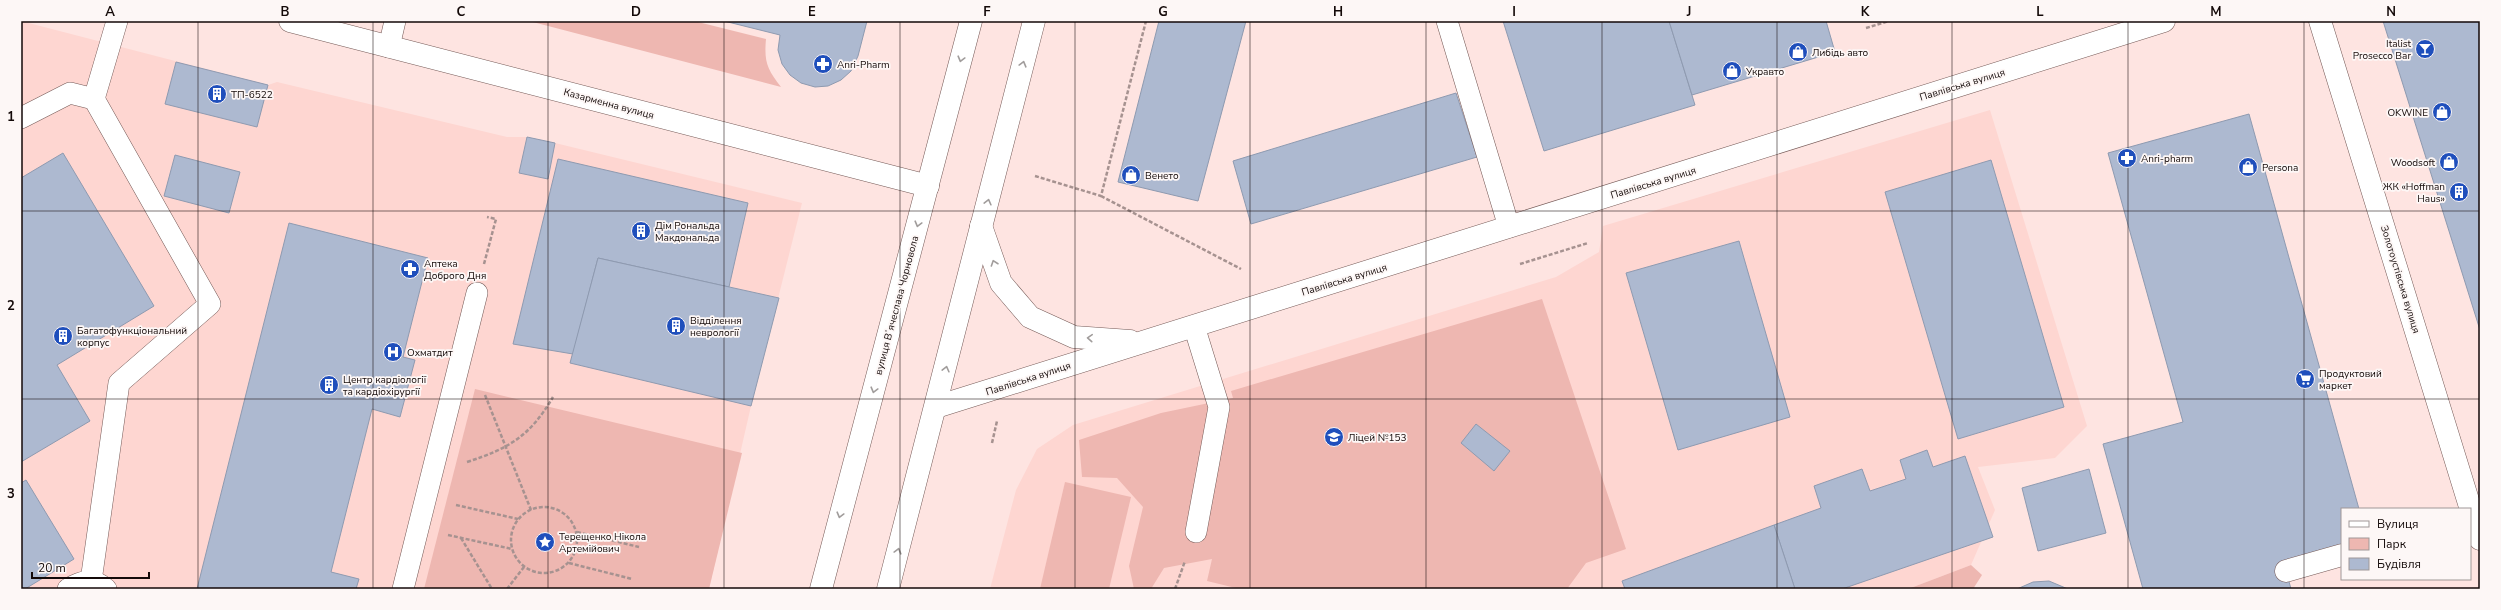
<svg xmlns="http://www.w3.org/2000/svg" width="2501" height="610" font-family="'Nunito Sans',sans-serif">
  <style>
    .built { fill: #fed6d1 }
    .green { fill: #eeb7b1 }
    .building { fill: #adb9d0; stroke: #8e9ab0 }
    .lines { fill: none; stroke-linecap: round; stroke-linejoin: round }
    .service-casing { stroke: #755a57; stroke-width: 22 }
    .minor-casing { stroke: #755a57; stroke-width: 23 }
    .secondary-casing { stroke: #755a57; stroke-width: 23 }
    .path { stroke: #a69290; stroke-width: 2.5; stroke-dasharray: 4 2; stroke-linecap: butt }
    .service { stroke: #fff; stroke-width: 21 }
    .minor { stroke: #fff; stroke-width: 22 }
    .secondary { stroke: #fff; stroke-width: 22 }
    .oneway { stroke: #a19d9c }
    .grid { fill: none; stroke: #130908; stroke-width: 1; stroke-opacity: 0.55 }
    .labels { text-anchor: middle; stroke-width: 3.5; stroke-linejoin: round; paint-order: stroke }
    .poi-label { font-size: 10px; fill: #130908; stroke: #fdf7f6; text-anchor: start }
    .street-label { font-size: 10px; fill: #130908; stroke: #fdf7f6 }
    .neatline { fill: none; stroke: #130908; stroke-width: 1.5 }
    .grid-label { font-size: 13px; text-anchor: middle; font-weight: bold; fill: #130908 }
  </style>
  <rect width="100%" height="100%" fill="#fee4e1"/>
  <!-- built -->
  <g class="built">
    <path d="M 21,21 L 268,85 L 277,82 L 507,137 L 527,137 L 555,143 L 802,203 L 751,406 L 709,589 L 21,589 Z"/>
    <path d="M 1990,110 L 2087,426 L 2055,458 L 1978,467 L 1995,510 L 1971,565 L 1908,589 L 990,589 L 1016,490 L 1037,449 L 1073,425 L 1556,277 L 1599,252 L 1603,226 Z"/>
  </g>
  <!-- green -->
  <g class="green">
    <path d="M 529,21 L 694,21 L 766,39 C 764,62 767,69 781,87 Z"/>
    <path d="M 1542,299 L 1626,549 L 1586,563 L 1567,589 L 1240,589 L 1207,581 L 1212,559 L 1164,568 L 1151,589 L 1134,589 L 1129,566 L 1143,507 L 1117,478 L 1082,477 L 1079,440 L 1161,413 L 1233,398 L 1231,391 Z"/>
    <path d="M 475,389 L 742,453 L 709,589 L 424,589 Z"/>
    <path d="M 1065,482 L 1131,497 L 1109,589 L 1040,589 Z"/>
    <path d="M 1971,565 L 1982,575 L 1973,589 L 1908,589 Z"/>
  </g>
  <!-- building -->
  <g class="building">
    <path d="M 724,21 L 867,21 L 858,56 L 851,71 L 841,80 L 828,86 L 815,87 L 801,83 L 790,75 L 782,64 L 778,50 L 780,35 Z"/>
    <path d="M 1159,21 L 1246,21 L 1198,201 L 1118,182 Z"/>
    <path d="M 1503,21 L 1669,21 L 1695,105 L 1544,151 Z"/>
    <path d="M 1669,21 L 1826,21 L 1835,52 L 1692,95 Z"/>
    <path d="M 2383,21 L 2480,21 L 2480,330 L 2454,247 Z"/>
    <path d="M 176,62 L 268,85 L 257,127 L 165,104 Z"/>
    <path d="M 1456,93 L 1477,157 L 1251,224 L 1233,161 Z"/>
    <path d="M 2249,114 L 2359,509 L 2342,509 L 2342,547 L 2284,563 L 2291,589 L 2143,589 L 2103,444 L 2183,422 L 2108,153 Z"/>
    <path d="M 527,137 L 555,143 L 548,179 L 519,173 Z"/>
    <path d="M 63,153 L 154,306 L 57,365 L 90,421 L 21,462 L 21,178 Z"/>
    <path d="M 175,155 L 240,172 L 229,213 L 164,196 Z"/>
    <path d="M 558,159 L 748,203 L 729,287 L 598,258 L 573,354 L 513,344 Z"/>
    <path d="M 1991,160 L 2064,407 L 1958,439 L 1885,192 Z"/>
    <path d="M 289,223 L 428,258 L 403,357 L 415,360 L 400,417 L 372,409 L 331,572 L 359,579 L 356,589 L 197,589 Z"/>
    <path d="M 1739,241 L 1790,417 L 1678,450 L 1626,273 Z"/>
    <path d="M 598,258 L 779,298 L 751,406 L 570,363 Z"/>
    <path d="M 1476,424 L 1510,451 L 1494,471 L 1461,443 Z"/>
    <path d="M 1927,450 L 1933,467 L 1965,456 L 1993,537 L 1842,589 L 1795,589 L 1774,525 L 1821,508 L 1814,486 L 1862,469 L 1870,491 L 1906,479 L 1900,460 Z"/>
    <path d="M 2089,469 L 2106,533 L 2038,551 L 2022,488 Z"/>
    <path d="M 26,480 L 74,559 L 25,589 L 21,589 L 21,483 Z"/>
    <path d="M 1774,525 L 1795,589 L 1625,589 L 1622,581 Z"/>
    <path d="M 2049,581 L 2068,589 L 2017,589 L 2033,582 Z"/>
  </g>
  <g class="lines">
    <!-- service casing -->
    <g class="service-casing">
      <g id="service">
        <path d="M 1447,21 L 1509,227"/>
        <path d="M 389,47 L 395,21"/>
        <path d="M 94,99 L 117,21"/>
        <path d="M 21,118 L 70,93 L 94,99 L 210,304 L 119,383 L 91,581"/>
        <path d="M 1194,326 L 1219,407 L 1196,532"/>
        <path d="M 68,589 C 81,581 93,577 106,589"/>
        <path d="M 403,589 L 477,293"/>
      </g>
    </g>
    <!-- minor casing -->
    <g class="minor-casing">
      <g id="minor">
        <path d="M 290,21 L 928,186"/>
        <path d="M 2320,21 L 2480,539"/>
        <path d="M 981,226 L 1001,283 L 1030,317 L 1074,337 L 1130,341"/>
        <path d="M 936,407 L 2164,21"/>
        <path d="M 2286,571 L 2342,555"/>
      </g>
    </g>
    <!-- secondary casing -->
    <g class="secondary-casing">
      <g id="secondary">
        <path d="M 821,589 L 971,21"/>
        <path d="M 888,589 L 1034,21"/>
      </g>
    </g>
    <!-- path -->
    <g class="path">
      <path d="M 1866,28 L 1889,21"/>
      <path d="M 1035,176 L 1101,196 L 1146,21"/>
      <path d="M 1101,196 L 1241,269"/>
      <path d="M 484,264 L 496,219 L 487,217"/>
      <path d="M 1520,264 L 1588,243"/>
      <path d="M 485,395 L 531,510"/>
      <path d="M 992,443 L 997,421"/>
      <path d="M 467,462 C 510,448 530,436 553,397"/>
      <path d="M 456,505 L 518,519"/>
      <circle cx="544" cy="540" r="33"/>
      <path d="M 577,532 L 639,547"/>
      <path d="M 448,535 L 512,549"/>
      <path d="M 461,538 L 492,589"/>
      <path d="M 569,563 L 632,579"/>
      <path d="M 507,589 L 524,567"/>
      <path d="M 1175,589 L 1185,561"/>
    </g>
    <!-- service -->
    <use href="#service" class="service"/>
    <!-- minor -->
    <use href="#minor" class="minor"/>
    <!-- secondary -->
    <use href="#secondary" class="secondary"/>
  </g>
  <!-- one-way arrows -->
  <defs><path id="oneway-chevron" d="M-2-3.5L2.5 0L-2 3.5" fill="none" stroke-width="1.6" stroke-linecap="round" stroke-linejoin="round"/></defs>
  <g class="oneway">
    <use href="#oneway-chevron" transform="translate(961 59) rotate(105)"/>
    <use href="#oneway-chevron" transform="translate(1023 64) rotate(-75)"/>
    <use href="#oneway-chevron" transform="translate(988 202) rotate(-76)"/>
    <use href="#oneway-chevron" transform="translate(918 224) rotate(105)"/>
    <use href="#oneway-chevron" transform="translate(994 263) rotate(-109)"/>
    <use href="#oneway-chevron" transform="translate(1090 338) rotate(-176)"/>
    <use href="#oneway-chevron" transform="translate(946 369) rotate(-76)"/>
    <use href="#oneway-chevron" transform="translate(874 390) rotate(105)"/>
    <use href="#oneway-chevron" transform="translate(840 515) rotate(105)"/>
    <use href="#oneway-chevron" transform="translate(898 551) rotate(-75)"/>
  </g>
  <!-- grid -->
  <path class="grid" d="M 198,21 L 198,589M 373,21 L 373,589M 548,21 L 548,589M 724,21 L 724,589M 900,21 L 900,589M 1075,21 L 1075,589M 1250,21 L 1250,589M 1426,21 L 1426,589M 1602,21 L 1602,589M 1777,21 L 1777,589M 1952,21 L 1952,589M 2128,21 L 2128,589M 2304,21 L 2304,589M 21,211 L 2480,211M 21,399 L 2480,399"/>
  <!-- icons -->
  <defs>
    <g id="bar-disc" transform="scale(1)"><circle r="9.5" fill="#1f4fbc" stroke="#fdf7f6"/><path d="M-6-5H6L.8 .8V4.5H3.5V6h-7V4.5H-.8V.8Z" fill="#fff"/></g>
    <g id="shop-disc" transform="scale(1)"><circle r="9.5" fill="#1f4fbc" stroke="#fdf7f6"/><path d="M-5-2.5h2.3a2.7 3.5 0 0 1 5.4 0H5L5.5 6h-11ZM-1.5-2.5h3a1.5 2.3 0 0 0-3 0Z" fill="#fff"/></g>
    <g id="pharmacy-disc" transform="scale(1)"><circle r="9.5" fill="#1f4fbc" stroke="#fdf7f6"/><path d="M-2-6h4v4h4v4h-4v4h-4v-4h-4v-4h4Z" fill="#fff"/></g>
    <g id="building-disc" transform="scale(1)"><circle r="9.5" fill="#1f4fbc" stroke="#fdf7f6"/><path d="M-4-6H4V6H1V3H-1V6H-4ZM-2.5-4.3h1.7v1.8h-1.7ZM.8-4.3h1.7v1.8H.8ZM-2.5-1h1.7V.8h-1.7ZM.8-1h1.7V.8H.8Z" fill="#fff"/></g>
    <g id="hospital-disc" transform="scale(1)"><circle r="9.5" fill="#1f4fbc" stroke="#fdf7f6"/><path d="M-5-5h3v3.5h4V-5h3V5h-3V1.5h-4V5h-3Z" fill="#fff"/></g>
    <g id="supermarket-disc" transform="scale(1)"><circle r="9.5" fill="#1f4fbc" stroke="#fdf7f6"/><path d="M-6-5.5h2.5l.6 2H6L4.5 2H-2.5L-4.4-4H-6ZM-1.5 3.2a1.3 1.3 0 1 0 .1 0ZM3 3.2a1.3 1.3 0 1 0 .1 0Z" fill="#fff"/></g>
    <g id="school-disc" transform="scale(1)"><circle r="9.5" fill="#1f4fbc" stroke="#fdf7f6"/><path d="M0-5L7-2L0 1L-7-2ZM-4 1L0 2.5L4 1V4Q0 6-4 4Z" fill="#fff"/></g>
    <g id="sight-disc" transform="scale(1)"><circle r="9.5" fill="#1f4fbc" stroke="#fdf7f6"/><path d="M0-6L1.8-2.2L6-1.7L2.9 1.2L3.7 5.4L0 3.3L-3.7 5.4L-2.9 1.2L-6-1.7L-1.8-2.2Z" fill="#fff"/></g>
  </defs>
  <g fill-rule="evenodd">
    <use href="#bar-disc" x="2425" y="49"/>
    <use href="#shop-disc" x="1798" y="52"/>
    <use href="#pharmacy-disc" x="823" y="64"/>
    <use href="#shop-disc" x="1732" y="71"/>
    <use href="#building-disc" x="217" y="94"/>
    <use href="#shop-disc" x="2442" y="112"/>
    <use href="#pharmacy-disc" x="2127" y="158"/>
    <use href="#shop-disc" x="2449" y="162"/>
    <use href="#shop-disc" x="2248" y="167"/>
    <use href="#shop-disc" x="1131" y="175"/>
    <use href="#building-disc" x="2459" y="192"/>
    <use href="#building-disc" x="641" y="231"/>
    <use href="#pharmacy-disc" x="410" y="269"/>
    <use href="#building-disc" x="676" y="326"/>
    <use href="#building-disc" x="63" y="336"/>
    <use href="#hospital-disc" x="393" y="352"/>
    <use href="#supermarket-disc" x="2305" y="379"/>
    <use href="#building-disc" x="329" y="385"/>
    <use href="#school-disc" x="1334" y="437"/>
    <use href="#sight-disc" x="545" y="542"/>
  </g>
  <g class="labels">
    <!-- poi labels -->
    <g class="poi-label">
      <text x="2411" y="47" text-anchor="end">Italist<tspan x="2411" dy="12">Prosecco Bar</tspan></text>
      <text x="1812" y="56">Либідь авто</text>
      <text x="837" y="68">Anri-Pharm</text>
      <text x="1746" y="75">Укравто</text>
      <text x="231" y="98">ТП-6522</text>
      <text x="2428" y="116" text-anchor="end">OKWINE</text>
      <text x="2141" y="162">Anri-pharm</text>
      <text x="2435" y="166" text-anchor="end">Woodsoft</text>
      <text x="2262" y="171">Persona</text>
      <text x="1145" y="179">Венето</text>
      <text x="2445" y="190" text-anchor="end">ЖК «Hoffman<tspan x="2445" dy="12">Haus»</tspan></text>
      <text x="655" y="229">Дім Рональда<tspan x="655" dy="12">Макдональда</tspan></text>
      <text x="424" y="267">Аптека<tspan x="424" dy="12">Доброго Дня</tspan></text>
      <text x="690" y="324">Відділення<tspan x="690" dy="12">неврології</tspan></text>
      <text x="77" y="334">Багатофункціональний<tspan x="77" dy="12">корпус</tspan></text>
      <text x="407" y="356">Охматдит</text>
      <text x="2319" y="377">Продуктовий<tspan x="2319" dy="12">маркет</tspan></text>
      <text x="343" y="383">Центр кардіології<tspan x="343" dy="12">та кардіохірургії</tspan></text>
      <text x="1348" y="441">Ліцей №153</text>
      <text x="559" y="540">Терещенко Нікола<tspan x="559" dy="12">Артемійович</tspan></text>
    </g>
    <!-- street labels -->
    <g class="street-label">
      <text transform="translate(1962 84) rotate(-17)" y="4">Павлівська вулиця</text>
      <text transform="translate(609 103) rotate(15)" y="4">Казарменна вулиця</text>
      <text transform="translate(1653 182) rotate(-17)" y="4">Павлівська вулиця</text>
      <text transform="translate(1344 279) rotate(-17)" y="4">Павлівська вулиця</text>
      <text transform="translate(2401 279) rotate(73)" y="4">Золотоустівська вулиця</text>
      <text transform="translate(896 305) rotate(-75)" y="4">вулиця Вʼячеслава Чорновола</text>
      <text transform="translate(1028 378) rotate(-18)" y="4">Павлівська вулиця</text>
    </g>
  </g>
  <!-- border -->
  <rect width="2501" height="610" fill="none" stroke="#fdf7f6" stroke-width="44"/>
  <!-- legend -->
  <rect x="2341" y="508" width="130" height="72" fill="#fdf7f6" stroke="#9f9897"/>
  <rect x="2349" y="521" width="20" height="6" fill="#ffffff" stroke="#9f9897"/>
  <text x="2377" y="528" font-size="12" fill="#130908">Вулиця</text>
  <rect x="2349" y="538" width="20" height="12" fill="#eeb7b1" stroke="#9f9897"/>
  <text x="2377" y="548" font-size="12" fill="#130908">Парк</text>
  <rect x="2349" y="558" width="20" height="12" fill="#adb9d0" stroke="#9f9897"/>
  <text x="2377" y="568" font-size="12" fill="#130908">Будівля</text>
  <!-- scale -->
  <path d="M32 572v6h117v-6" fill="none" stroke="#130908" stroke-width="2"/>
  <text x="38" y="572" font-size="12" fill="#130908" stroke="#fdf7f6" stroke-width="3" paint-order="stroke">20 m</text>
  <rect x="22" y="22" width="2457" height="566" class="neatline"/>
  <g class="grid-label">
    <text x="110" y="16">A</text>
    <text x="285" y="16">B</text>
    <text x="461" y="16">C</text>
    <text x="636" y="16">D</text>
    <text x="812" y="16">E</text>
    <text x="987" y="16">F</text>
    <text x="1163" y="16">G</text>
    <text x="1338" y="16">H</text>
    <text x="1514" y="16">I</text>
    <text x="1689" y="16">J</text>
    <text x="1865" y="16">K</text>
    <text x="2040" y="16">L</text>
    <text x="2216" y="16">M</text>
    <text x="2391" y="16">N</text>
    <text x="11" y="121">1</text>
    <text x="11" y="310">2</text>
    <text x="11" y="498">3</text>
  </g>
</svg>
